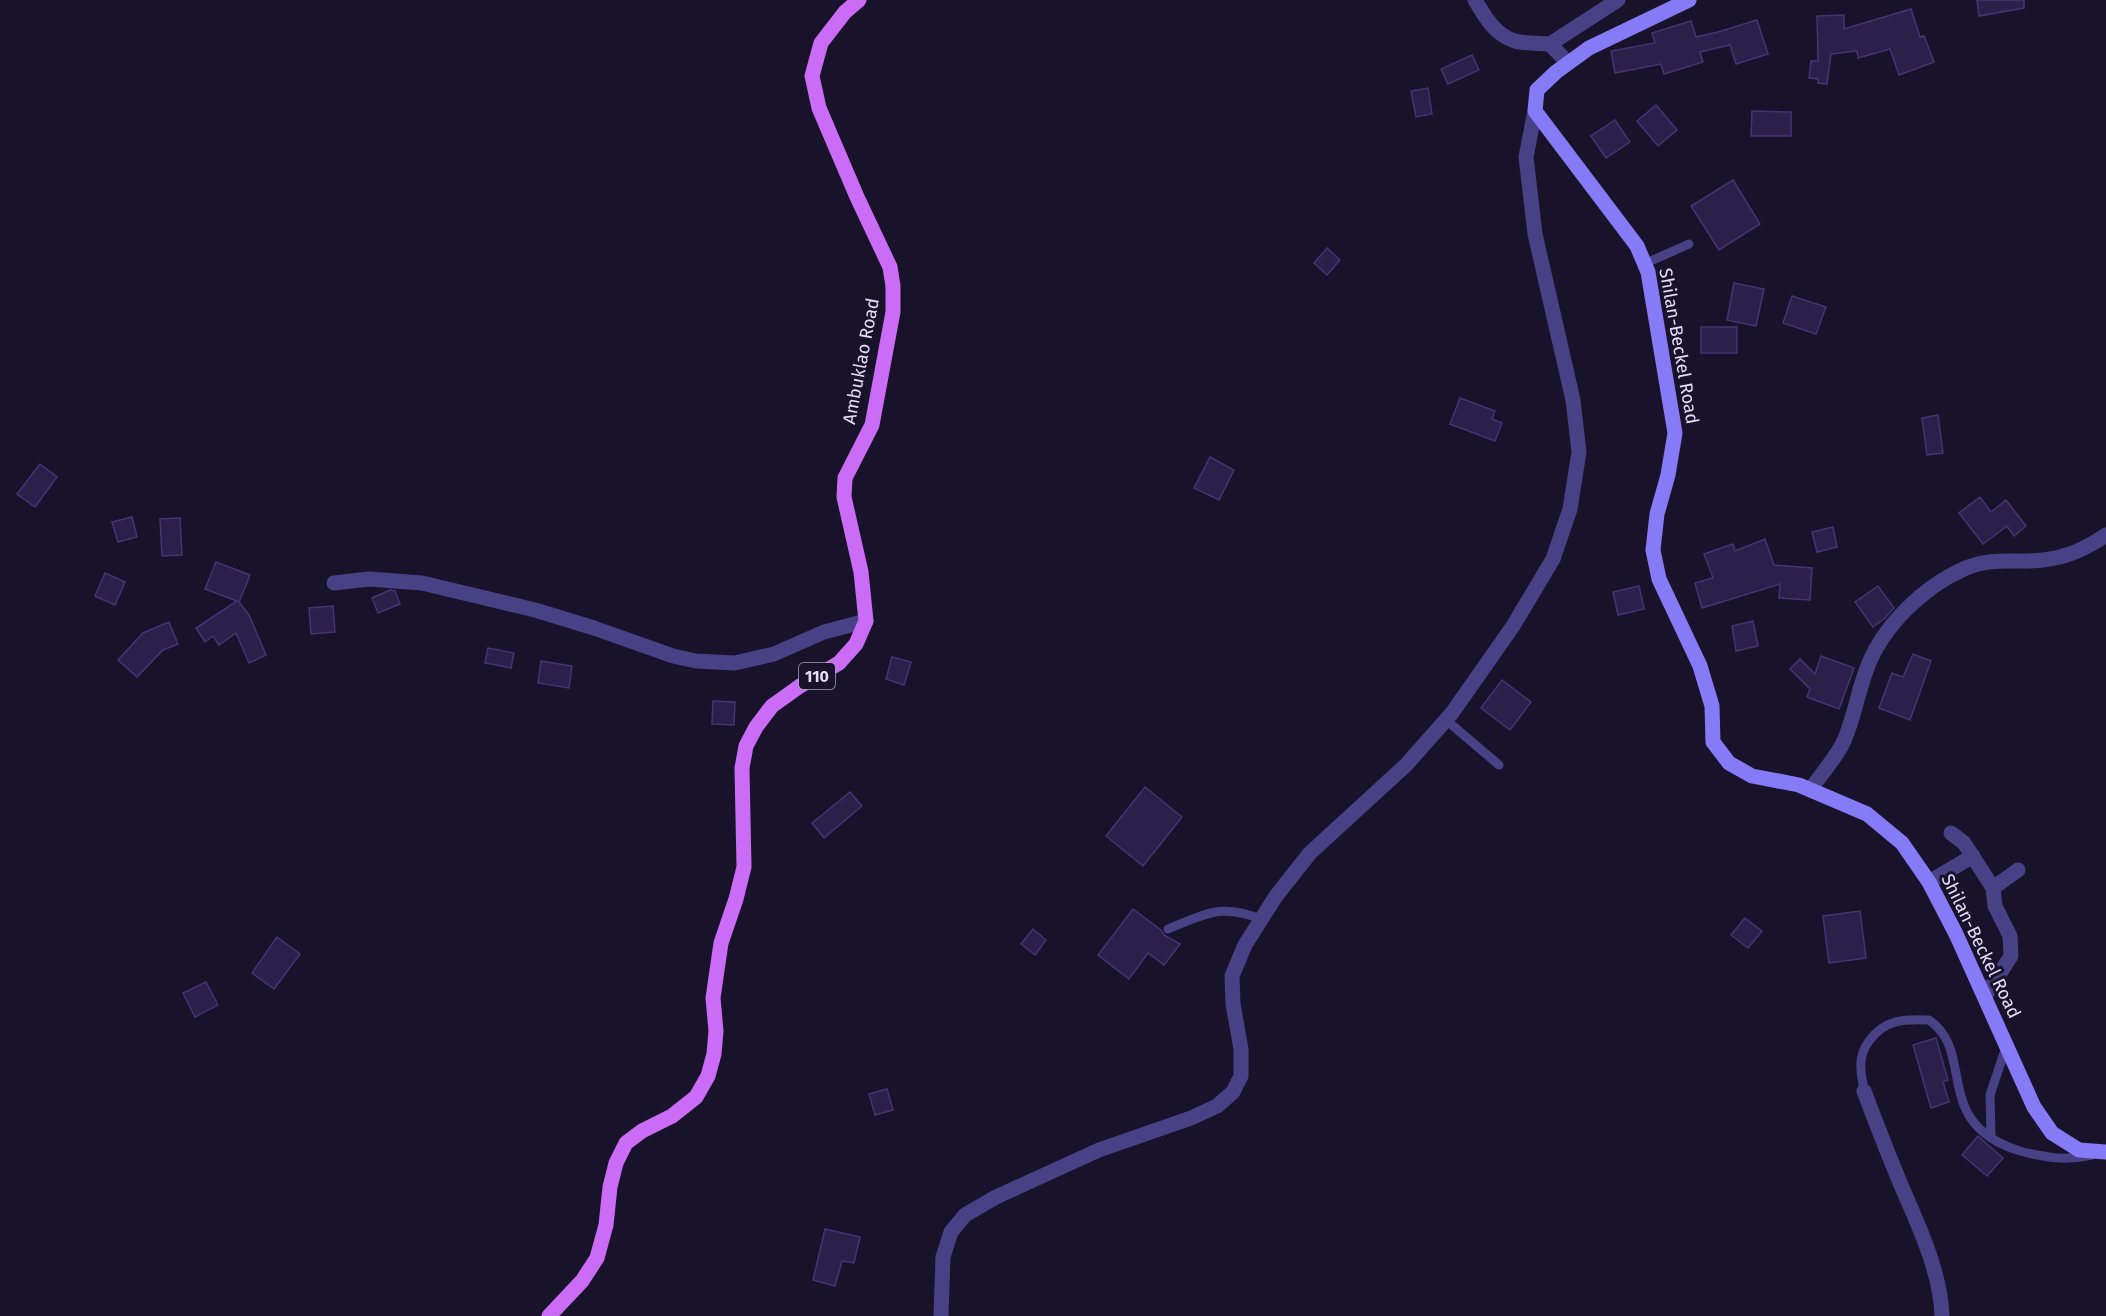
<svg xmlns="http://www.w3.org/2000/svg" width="2106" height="1316" font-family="'Fira Sans',sans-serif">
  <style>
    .building { fill: #2b204a; stroke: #453475; stroke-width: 1.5 }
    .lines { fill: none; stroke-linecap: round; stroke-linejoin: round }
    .service { stroke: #484186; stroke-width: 9 }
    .minor { stroke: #484186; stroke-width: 15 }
    .tertiary { stroke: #484186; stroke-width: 15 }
    .secondary { stroke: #867bf7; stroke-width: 15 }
    .primary { stroke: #cb6cf6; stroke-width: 15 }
    .labels { text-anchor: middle; stroke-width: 6; stroke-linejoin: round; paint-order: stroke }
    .shield { fill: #18132a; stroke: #a7a1be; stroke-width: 1.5 }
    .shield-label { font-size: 16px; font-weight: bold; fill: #e4defd }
    .street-label { font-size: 18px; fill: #e4defd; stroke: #18132a }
  </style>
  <rect width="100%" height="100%" fill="#18132a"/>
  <!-- building -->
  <g class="building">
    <path d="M 1977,0 L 2024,0 L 2024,8 L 1979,16 Z"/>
    <path d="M 1911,9 L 1920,37 L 1924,36 L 1934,62 L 1899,75 L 1890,49 L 1858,58 L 1857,51 L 1831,54 L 1827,84 L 1818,83 L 1818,79 L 1809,78 L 1811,61 L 1818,61 L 1817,16 L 1844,15 L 1844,29 Z"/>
    <path d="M 1757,20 L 1768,54 L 1736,64 L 1730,45 L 1700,52 L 1703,62 L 1664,74 L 1661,64 L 1615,73 L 1611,51 L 1655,43 L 1652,33 L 1691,21 L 1696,37 L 1718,32 Z"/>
    <path d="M 1472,55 L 1479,70 L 1448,84 L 1441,69 Z"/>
    <path d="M 1428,88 L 1432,114 L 1416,117 L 1411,91 Z"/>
    <path d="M 1656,105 L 1677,130 L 1658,146 L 1637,121 Z"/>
    <path d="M 1752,111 L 1791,112 L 1791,136 L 1751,136 Z"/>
    <path d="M 1615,120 L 1630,142 L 1606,158 L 1591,136 Z"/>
    <path d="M 1733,180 L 1760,224 L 1719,250 L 1691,206 Z"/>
    <path d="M 1327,248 L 1340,260 L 1327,275 L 1314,263 Z"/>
    <path d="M 1734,283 L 1764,289 L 1756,326 L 1727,320 Z"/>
    <path d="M 1792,296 L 1826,307 L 1816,334 L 1783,323 Z"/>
    <rect x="1701" y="327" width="36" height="26"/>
    <path d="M 1460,398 L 1495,411 L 1492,419 L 1502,423 L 1495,441 L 1450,424 Z"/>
    <path d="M 1938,415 L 1943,453 L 1927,455 L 1922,418 Z"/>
    <path d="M 1210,457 L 1234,470 L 1219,500 L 1194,488 Z"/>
    <path d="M 40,464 L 57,477 L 35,507 L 17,494 Z"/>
    <path d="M 1980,497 L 1991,512 L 2006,500 L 2026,526 L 2014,536 L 2007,526 L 1983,544 L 1959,513 Z"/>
    <path d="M 132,517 L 137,537 L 118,542 L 112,522 Z"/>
    <path d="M 180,518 L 182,555 L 162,556 L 160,519 Z"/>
    <path d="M 1833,527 L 1837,547 L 1817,552 L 1812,532 Z"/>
    <path d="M 1765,539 L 1774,565 L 1812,568 L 1810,600 L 1779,598 L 1780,584 L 1702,608 L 1695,583 L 1713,578 L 1704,554 L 1733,544 L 1735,551 Z"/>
    <path d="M 216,562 L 250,575 L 239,602 L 249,615 L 266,655 L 249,663 L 236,633 L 219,645 L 213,636 L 205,642 L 196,628 L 237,601 L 205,589 Z"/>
    <path d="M 105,573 L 125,582 L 115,605 L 95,596 Z"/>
    <path d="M 1639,586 L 1644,609 L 1618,615 L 1613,592 Z"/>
    <path d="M 1878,586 L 1894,608 L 1885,618 L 1873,627 L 1855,602 Z"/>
    <path d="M 390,590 L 395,591 L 400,604 L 378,613 L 372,598 Z"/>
    <path d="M 333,606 L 335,632 L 311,634 L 309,608 Z"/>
    <path d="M 1753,621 L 1758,646 L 1736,651 L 1732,626 Z"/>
    <path d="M 169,622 L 178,644 L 163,650 L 137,677 L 118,660 L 143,633 Z"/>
    <path d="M 488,648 L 514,653 L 511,668 L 485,663 Z"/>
    <path d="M 1913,654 L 1931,661 L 1910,720 L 1879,708 L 1892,673 L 1903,677 Z"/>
    <path d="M 1821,656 L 1854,668 L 1839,709 L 1807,697 L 1810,689 L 1790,669 L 1800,659 L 1815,674 Z"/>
    <path d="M 892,657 L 911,662 L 904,685 L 886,679 Z"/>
    <path d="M 541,661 L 572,666 L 569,688 L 538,683 Z"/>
    <path d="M 1502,680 L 1531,702 L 1510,730 L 1481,708 Z"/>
    <path d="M 713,701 L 735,702 L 734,725 L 712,724 Z"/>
    <path d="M 1145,787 L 1182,817 L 1143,866 L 1106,836 Z"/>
    <path d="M 850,792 L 862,806 L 824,838 L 812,823 Z"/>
    <path d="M 1133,909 L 1161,930 L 1164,935 L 1180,944 L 1164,965 L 1148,953 L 1129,979 L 1098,955 Z"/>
    <path d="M 1860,911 L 1866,958 L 1829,963 L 1823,916 Z"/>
    <path d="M 1745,918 L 1762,931 L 1748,948 L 1731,935 Z"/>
    <path d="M 1033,929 L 1046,940 L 1035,955 L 1021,944 Z"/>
    <path d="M 277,937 L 300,954 L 274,989 L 252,973 Z"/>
    <path d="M 206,982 L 218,1005 L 195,1017 L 183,993 Z"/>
    <path d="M 1936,1038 L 1948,1080 L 1943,1082 L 1949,1102 L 1931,1108 L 1913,1045 Z"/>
    <path d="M 887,1089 L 893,1110 L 875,1115 L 869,1094 Z"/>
    <path d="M 1978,1136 L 2003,1158 L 1987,1176 L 1962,1155 Z"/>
    <path d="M 825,1229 L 860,1237 L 854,1263 L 842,1261 L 835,1286 L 813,1280 Z"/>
  </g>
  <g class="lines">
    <!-- service -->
    <g class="service">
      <path d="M 1644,264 L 1689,244"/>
      <path d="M 1446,720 L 1499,765"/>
      <path d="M 1168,929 C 1206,914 1220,903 1261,919"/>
      <path d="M 1864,1091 C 1863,1082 1860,1072 1861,1062 C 1861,1054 1865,1047 1869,1041 C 1885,1019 1905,1019 1929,1020 C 1977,1053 1930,1123 2020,1151 C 2046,1158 2066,1161 2092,1155"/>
      <path d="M 1991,1138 L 1990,1095 L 2006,1047"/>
    </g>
    <!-- minor -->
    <g class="minor">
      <path d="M 1475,0 C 1485,17 1495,35 1515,41 C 1525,44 1539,43 1550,44"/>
      <path d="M 1568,63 L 1550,44 L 1618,0"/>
      <path d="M 334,583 L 369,579 L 422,583 L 535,610 L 594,628 L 673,656 L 696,661 L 735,663 L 774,654 L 824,632 L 866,621"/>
      <path d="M 1810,790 C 1821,775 1833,761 1842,745 C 1853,723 1857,695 1866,671 C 1881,627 1924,586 1966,568 C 1992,557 2016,563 2043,560 C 2068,557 2085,549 2106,535"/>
      <path d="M 1951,833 L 1964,843 L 1993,888"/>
      <path d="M 1929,882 L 1973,856"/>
      <path d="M 1985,996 L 2011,956 L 2010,936 L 1995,906 L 1993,888 L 2018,870"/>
      <path d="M 1864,1091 C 1876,1123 1888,1154 1901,1185 C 1918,1224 1941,1273 1942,1316"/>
    </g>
    <!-- tertiary -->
    <path class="tertiary" d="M 941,1316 L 943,1257 L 951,1232 L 965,1215 L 996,1197 L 1099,1150 L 1191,1118 L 1217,1106 L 1233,1092 L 1241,1076 L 1241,1049 L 1233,1004 L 1232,976 L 1245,945 L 1276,896 L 1310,853 L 1406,765 L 1452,713 L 1513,626 L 1553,559 L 1570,509 L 1579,452 L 1573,400 L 1535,234 L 1526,157 L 1535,111"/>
    <!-- secondary -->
    <path class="secondary" d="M 1689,0 L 1589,48 L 1556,72 L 1537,90 L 1535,111 L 1637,246 L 1648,272 L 1675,433 L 1668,475 L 1657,514 L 1653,550 L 1659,579 L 1700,666 L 1712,706 L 1713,742 L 1729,763 L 1752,776 L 1799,785 L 1867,814 L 1902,843 L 1929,882 L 1956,934 L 2034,1107 L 2052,1133 L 2079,1150 L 2106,1152"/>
    <!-- primary -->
    <path class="primary" d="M 549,1316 L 582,1281 L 597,1258 L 606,1225 L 610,1187 L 616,1163 L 626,1143 L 642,1131 L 672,1116 L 696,1097 L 708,1076 L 714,1054 L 716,1031 L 713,998 L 721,943 L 736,899 L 744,867 L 742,768 L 746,746 L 756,727 L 772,706 L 800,686 L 839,663 L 856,644 L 866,621 L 861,572 L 844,497 L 845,478 L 872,425 L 893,312 L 893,286 L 890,267 L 857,197 L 819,108 L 812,76 L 821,43 L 845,12 L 859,0"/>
  </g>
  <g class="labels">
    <!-- shield labels -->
    <rect class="shield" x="799" y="663" width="36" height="26" rx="4.5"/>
    <g class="shield-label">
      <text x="817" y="682">110</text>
    </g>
    <!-- street labels -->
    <g class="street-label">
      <text transform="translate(1679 346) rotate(80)" y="6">Shilan-Beckel Road</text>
      <text transform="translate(861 361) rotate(-79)" y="6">Ambuklao Road</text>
      <text transform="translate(1981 946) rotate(64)" y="6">Shilan-Beckel Road</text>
    </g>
  </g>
</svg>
